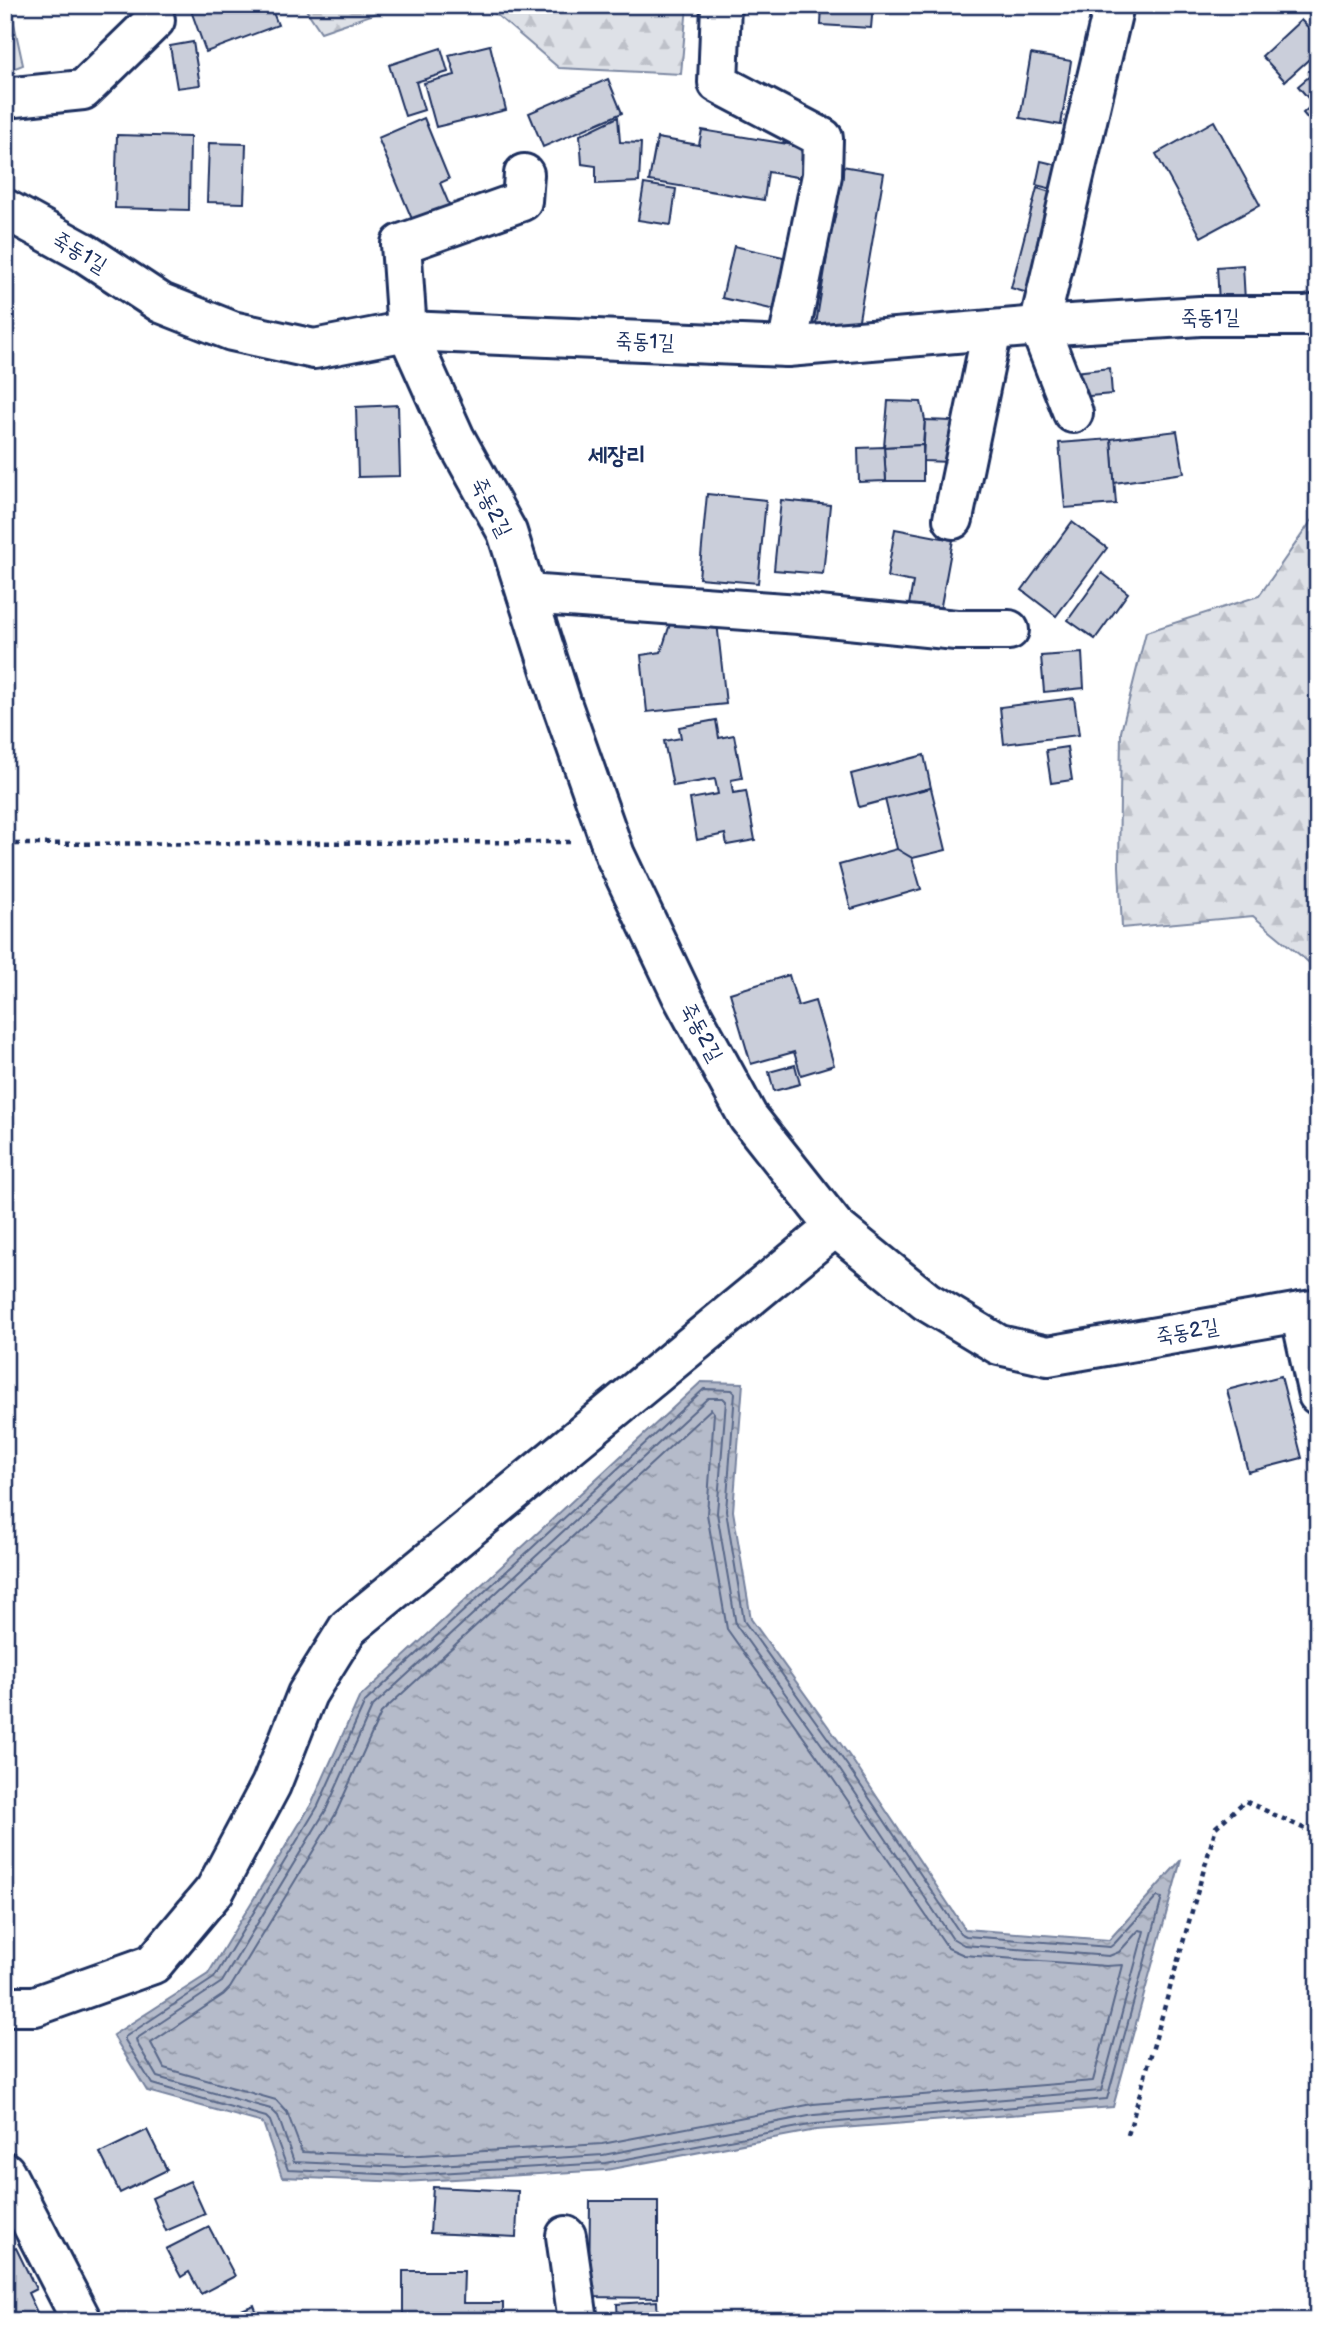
<svg xmlns="http://www.w3.org/2000/svg" width="1323" height="2326" font-family="'Balsamiq Sans','Poor Story',sans-serif">
  <style>
    .forest { fill: url(#forest-firs); stroke: #7c88a2; stroke-width: 2 }
    .water { fill: url(#water-ripples); stroke: #77839f; stroke-width: 2 }
    .lines { fill: none; stroke-linecap: round; stroke-linejoin: round }
    .shore { stroke: #596789; stroke-width: 2 }
    .building { fill: #caceda; stroke: #1b2f5e; stroke-width: 2 }
    .minor-casing { stroke: #1b2f5e; stroke-width: 44 }
    .path { stroke: #1b2f5e; stroke-width: 4.5; stroke-dasharray: 5 5; stroke-linecap: butt }
    .minor { stroke: #fff; stroke-width: 38 }
    .labels { text-anchor: middle; stroke-width: 5; stroke-linejoin: round; paint-order: stroke }
    .street-label { font-size: 21px; fill: #1b2f5e; stroke: #fff }
    .quarter-label { font-size: 24px; font-weight: bold; fill: #1b2f5e; stroke: #fff }
  </style>
  <defs>
    <pattern id="forest-firs" width="22" height="20" patternUnits="userSpaceOnUse" patternTransform="scale(1.75)"><rect width="22" height="20" fill="#dee1e7"/><path d="M5 1l3.5 6h-7zM16 11l3.5 6h-7z" fill="#bec1c9"/></pattern>
    <pattern id="water-ripples" width="26" height="14" patternUnits="userSpaceOnUse" patternTransform="scale(1.75)"><rect width="26" height="14" fill="#b5bbca"/><path d="M2 4q2-2 4 0t4 0M15 11q2-2 4 0t4 0" fill="none" stroke="#9298a7"/></pattern>
  </defs>
  <rect width="100%" height="100%" fill="#fff"/>
  <filter id="ink" filterUnits="userSpaceOnUse"><feTurbulence type="fractalNoise" baseFrequency=".0143" numOctaves="2"/><feDisplacementMap in="SourceGraphic" scale="14" xChannelSelector="R" yChannelSelector="G"/><feConvolveMatrix kernelMatrix="1 2 1 2 8 2 1 2 1" color-interpolation-filters="sRGB"/></filter>
  <g filter="url(#ink)">
    <!-- forest -->
    <g class="forest">
      <path d="M 5,5 L 10,5 L 23,65 L 5,72 Z"/>
      <path d="M 303,5 L 400,5 L 321,32 Z"/>
      <path d="M 485,5 L 687,5 L 681,74 L 559,68 Z"/>
      <path d="M 1318,519 L 1318,970 L 1253,916 L 1122,928 L 1119,866 L 1121,732 L 1146,632 L 1259,596 L 1312,520 Z"/>
    </g>
    <!-- water -->
    <path class="water" d="M 701,1382 L 743,1383 L 733,1511 L 751,1619 L 853,1761 L 965,1929 L 1109,1940 L 1181,1860 L 1113,2107 L 816,2130 L 606,2170 L 404,2182 L 282,2177 L 263,2123 L 147,2091 L 113,2035 L 208,1974 L 312,1803 L 359,1698 Z"/>
    <g class="lines">
      <!-- shore -->
      <g class="shore">
        <path d="M 704,1389 L 732,1390 L 735,1393 L 726,1511 L 744,1621 L 847,1765 L 960,1933 L 966,1936 L 1110,1947 L 1114,1944 L 1157,1897 L 1162,1898 L 1107,2099 L 815,2124 L 605,2163 L 404,2175 L 288,2170 L 270,2121 L 266,2117 L 152,2084 L 125,2040 L 125,2037 L 214,1978 L 318,1806 L 365,1702 Z"/>
        <path d="M 708,1398 L 723,1398 L 726,1401 L 717,1513 L 736,1625 L 840,1770 L 952,1938 L 964,1945 L 1109,1956 L 1119,1952 L 1139,1930 L 1144,1931 L 1101,2091 L 814,2115 L 603,2155 L 404,2167 L 294,2162 L 278,2116 L 271,2109 L 157,2077 L 137,2043 L 136,2039 L 222,1982 L 326,1810 L 372,1707 Z"/>
        <path d="M 711,1409 L 714,1413 L 707,1514 L 727,1629 L 831,1776 L 948,1948 L 964,1955 L 1106,1966 L 1123,1965 L 1093,2081 L 813,2104 L 602,2144 L 404,2156 L 302,2152 L 287,2112 L 276,2100 L 164,2068 L 151,2043 L 223,1995 L 230,1988 L 335,1815 L 381,1713 Z"/>
      </g>
    </g>
    <!-- building -->
    <g class="building">
      <path d="M 189,5 L 270,5 L 278,25 L 206,52 Z"/>
      <path d="M 822,5 L 873,5 L 871,28 L 821,25 Z"/>
      <path d="M 1301,20 L 1318,38 L 1318,51 L 1285,81 L 1262,56 Z"/>
      <path d="M 193,42 L 200,85 L 177,88 L 170,46 Z"/>
      <path d="M 490,45 L 506,110 L 436,127 L 424,83 L 455,75 L 449,55 Z"/>
      <path d="M 441,48 L 448,72 L 416,82 L 424,110 L 405,116 L 389,65 Z"/>
      <path d="M 1031,54 L 1071,61 L 1061,125 L 1020,118 Z"/>
      <path d="M 1318,69 L 1318,131 L 1303,113 L 1313,104 L 1298,86 Z"/>
      <path d="M 608,79 L 622,113 L 543,147 L 529,113 Z"/>
      <path d="M 618,117 L 620,142 L 641,143 L 639,182 L 596,184 L 596,166 L 582,164 L 580,135 Z"/>
      <path d="M 424,118 L 449,179 L 440,183 L 451,209 L 414,224 L 378,138 Z"/>
      <path d="M 1214,121 L 1260,205 L 1201,237 L 1156,154 Z"/>
      <path d="M 702,130 L 800,146 L 808,179 L 768,172 L 764,200 L 649,181 L 657,138 L 699,145 Z"/>
      <path d="M 117,135 L 190,137 L 189,210 L 115,208 Z"/>
      <path d="M 209,143 L 246,144 L 244,203 L 207,202 Z"/>
      <path d="M 1041,161 L 1066,167 L 1061,191 L 1036,185 Z"/>
      <path d="M 842,166 L 884,173 L 857,331 L 816,324 Z"/>
      <path d="M 644,184 L 676,189 L 671,225 L 638,220 Z"/>
      <path d="M 1037,188 L 1057,194 L 1031,294 L 1011,288 Z"/>
      <path d="M 734,246 L 792,259 L 780,311 L 722,298 Z"/>
      <path d="M 1243,265 L 1245,301 L 1219,303 L 1217,267 Z"/>
      <path d="M 1110,368 L 1112,394 L 1078,397 L 1075,372 Z"/>
      <path d="M 888,401 L 921,402 L 925,420 L 923,445 L 884,447 Z"/>
      <path d="M 398,405 L 400,476 L 358,477 L 356,407 Z"/>
      <path d="M 925,420 L 952,421 L 950,462 L 923,461 Z"/>
      <path d="M 1177,431 L 1184,473 L 1114,483 L 1111,439 Z"/>
      <path d="M 1111,439 L 1116,504 L 1065,508 L 1059,443 Z"/>
      <path d="M 923,445 L 923,481 L 886,481 L 884,447 Z"/>
      <path d="M 884,447 L 886,481 L 859,482 L 858,448 Z"/>
      <path d="M 707,494 L 766,500 L 758,583 L 699,578 Z"/>
      <path d="M 781,500 L 830,505 L 823,574 L 774,570 Z"/>
      <path d="M 1072,522 L 1107,548 L 1056,616 L 1022,590 Z"/>
      <path d="M 895,529 L 953,540 L 940,611 L 909,605 L 913,582 L 887,577 Z"/>
      <path d="M 1102,573 L 1128,593 L 1095,639 L 1068,620 Z"/>
      <path d="M 716,613 L 726,704 L 647,712 L 641,655 L 661,652 L 672,618 Z"/>
      <path d="M 1082,653 L 1084,688 L 1044,692 L 1041,656 Z"/>
      <path d="M 1074,698 L 1079,735 L 1004,744 L 1000,707 Z"/>
      <path d="M 716,720 L 719,738 L 734,735 L 742,778 L 731,780 L 733,793 L 746,791 L 755,840 L 727,845 L 725,834 L 697,840 L 690,799 L 718,794 L 715,779 L 673,786 L 664,741 L 681,738 L 679,727 Z"/>
      <path d="M 1067,747 L 1072,780 L 1051,783 L 1046,750 Z"/>
      <path d="M 924,755 L 931,788 L 859,807 L 851,774 Z"/>
      <path d="M 931,788 L 946,850 L 900,861 L 885,799 Z"/>
      <path d="M 897,849 L 912,858 L 921,889 L 851,909 L 839,865 Z"/>
      <path d="M 789,975 L 798,1006 L 815,1001 L 834,1065 L 801,1075 L 794,1052 L 751,1064 L 730,993 Z"/>
      <path d="M 795,1065 L 800,1084 L 774,1091 L 769,1072 Z"/>
      <path d="M 1281,1376 L 1302,1458 L 1248,1472 L 1227,1390 Z"/>
      <path d="M 147,2130 L 167,2170 L 120,2193 L 100,2153 Z"/>
      <path d="M 190,2181 L 205,2214 L 166,2231 L 152,2198 Z"/>
      <path d="M 433,2187 L 518,2191 L 516,2237 L 430,2233 Z"/>
      <path d="M 590,2201 L 658,2201 L 658,2298 L 589,2297 Z"/>
      <path d="M 209,2227 L 235,2276 L 201,2294 L 189,2272 L 181,2277 L 166,2249 Z"/>
      <path d="M 16,2248 L 36,2289 L 28,2293 L 41,2321 L 5,2321 L 5,2249 L 6,2252 Z"/>
      <path d="M 403,2271 L 464,2271 L 463,2303 L 503,2303 L 503,2321 L 403,2321 Z"/>
      <path d="M 657,2301 L 658,2321 L 618,2321 L 617,2304 Z"/>
      <path d="M 254,2305 L 260,2321 L 213,2321 Z"/>
    </g>
    <g class="lines">
      <!-- minor casing -->
      <g class="minor-casing">
        <g id="minor">
          <path d="M 721,5 L 718,83 L 823,138 L 822,175 L 787,347"/>
          <path d="M 5,98 L 83,90 L 155,20"/>
          <path d="M 524,174 L 522,201 L 401,244 L 407,331 L 455,438 L 507,532 L 561,702 L 615,855 L 682,996 L 748,1117 L 835,1227 L 926,1301 L 999,1345 L 1048,1356 L 1318,1309"/>
          <path d="M 5,209 L 85,253 L 161,303 L 232,331 L 314,349 L 407,331 L 787,347 L 1039,326 L 1200,316 L 1306,316 L 1318,314"/>
          <path d="M 1073,413 L 1039,326 L 1114,5"/>
          <path d="M 953,519 L 992,330"/>
          <path d="M 527,594 L 799,614 L 956,630 L 1009,630"/>
          <path d="M 1300,1312 L 1318,1395"/>
          <path d="M 5,2006 L 35,2006 L 153,1964 L 215,1890 L 271,1785 L 307,1694 L 348,1628 L 835,1227"/>
          <path d="M 5,2172 L 82,2321"/>
          <path d="M 566,2236 L 578,2321"/>
        </g>
      </g>
      <!-- path -->
      <g class="path">
        <path d="M 5,844 L 571,842"/>
        <path d="M 1128,2135 L 1216,1827 L 1245,1801 L 1318,1835"/>
      </g>
      <!-- minor -->
      <use href="#minor" class="minor"/>
    </g>
  </g>
  <g class="labels">
    <!-- street labels -->
    <g class="street-label">
      <text transform="translate(80 252) rotate(31)" y="7">죽동1길</text>
      <text transform="translate(1210 317) rotate(-1)" y="7">죽동1길</text>
      <text transform="translate(645 341) rotate(2)" y="7">죽동1길</text>
      <text transform="translate(492 507) rotate(63)" y="7">죽동2길</text>
      <text transform="translate(702 1032) rotate(61)" y="7">죽동2길</text>
      <text transform="translate(1187 1331) rotate(-10)" y="7">죽동2길</text>
    </g>
    <!-- quarter labels -->
    <g class="quarter-label">
      <text x="617" y="463">세장리</text>
    </g>
  </g>
  <!-- margin -->
  <rect width="1323" height="2326" fill="none" stroke="#fff" stroke-width="28"/>
  <rect x="14" y="14" width="1295" height="2298" fill="none" stroke="#1b2f5e" stroke-width="2.5" filter="url(#ink)"/>
</svg>
